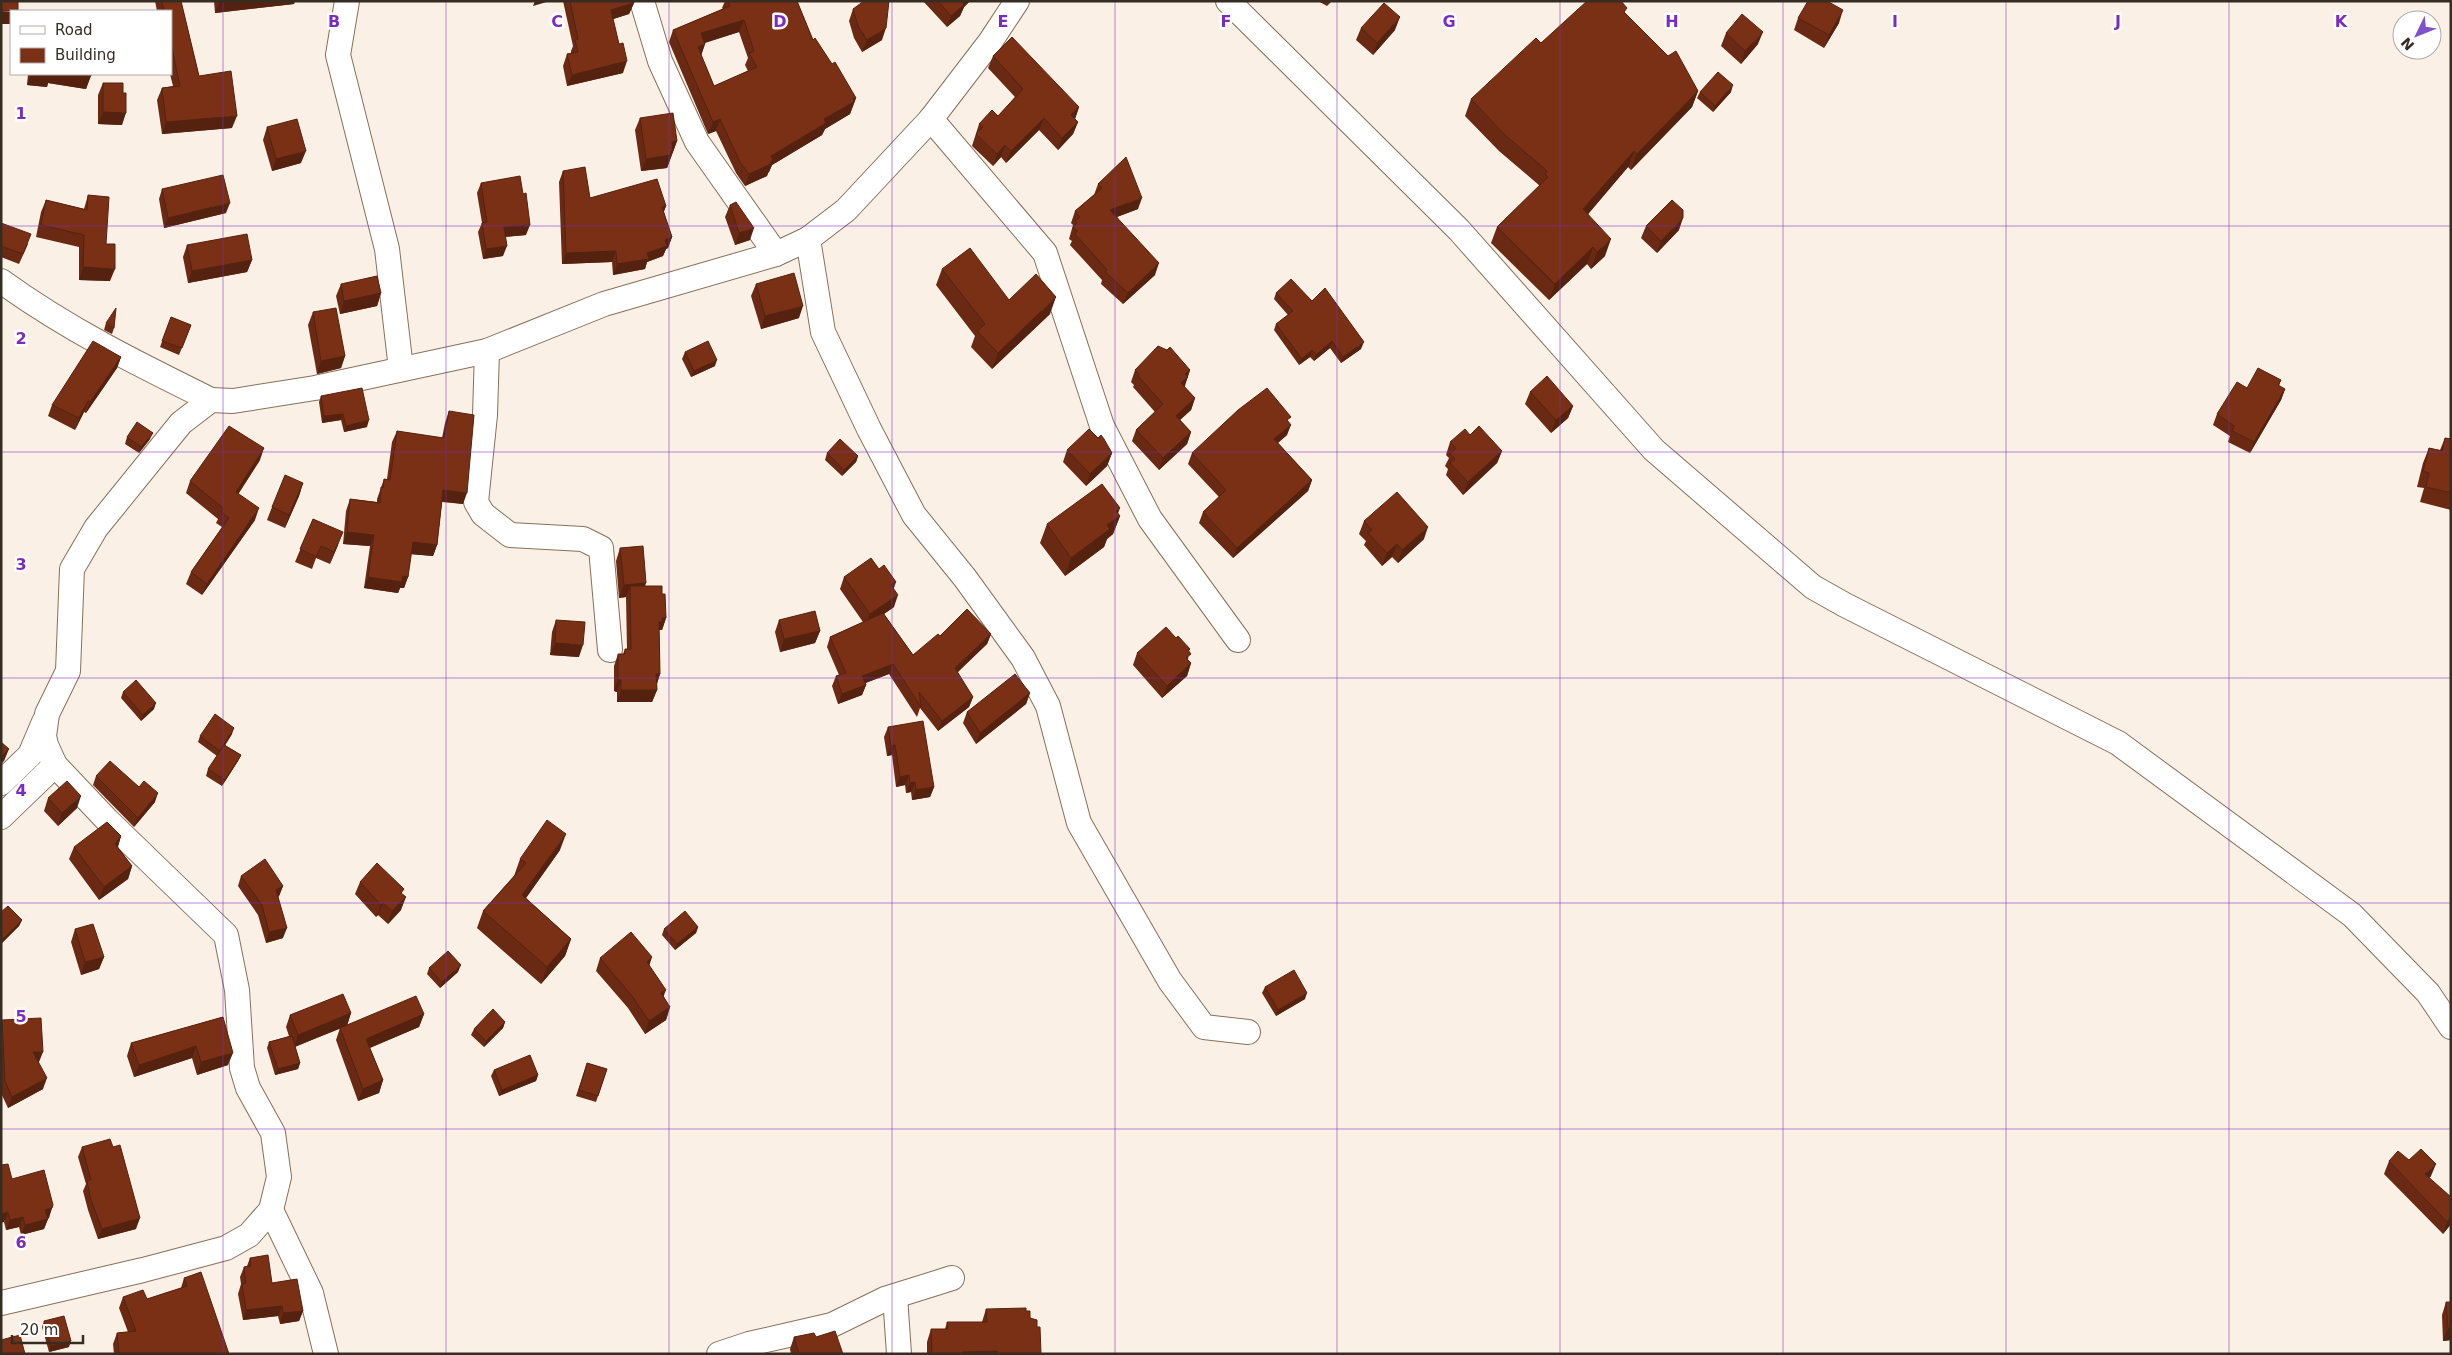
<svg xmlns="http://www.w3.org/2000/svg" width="2452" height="1355" font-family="'DejaVu Sans',sans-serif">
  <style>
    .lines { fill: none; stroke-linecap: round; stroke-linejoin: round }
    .street-casing { stroke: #887059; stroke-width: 26 }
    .street { stroke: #fff; stroke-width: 24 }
    .wall { fill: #692912; fill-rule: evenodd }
    .shaded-wall { fill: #55220f }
    .building { fill: #7a3015; stroke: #55220f; fill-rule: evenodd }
    .grid { fill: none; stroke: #7b2cbf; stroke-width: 1; stroke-opacity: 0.55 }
    .grid-label { font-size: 16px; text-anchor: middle; font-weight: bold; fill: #7b2cbf; stroke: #fff; stroke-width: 5; stroke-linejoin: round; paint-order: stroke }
  </style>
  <rect width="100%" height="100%" fill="#fbf0e6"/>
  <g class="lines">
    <!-- street casing -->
    <g class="street-casing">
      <g id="street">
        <path d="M 347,1 L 338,55 L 387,249 L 401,369"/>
        <path d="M 642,1 L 660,61 L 697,142 L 776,254"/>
        <path d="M 1228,1 L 1459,230 L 1654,450 L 1813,587 L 1845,605 L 2118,743 L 2352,915 L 2428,993 L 2451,1027"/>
        <path d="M 931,119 L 1045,253 L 1102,426 L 1150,519 L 1238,640"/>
        <path d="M 808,239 L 823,332 L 869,429 L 914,515 L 965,578 L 1023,658 L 1048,706 L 1079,823 L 1170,981 L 1204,1027 L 1248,1032"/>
        <path d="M 1,281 C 67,329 138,364 211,400"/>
        <path d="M 487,351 L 485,415 L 476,502 L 483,514 L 510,535 L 583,539 L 601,548 L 610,650"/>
        <path d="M 1,783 L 30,755 L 44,722"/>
        <path d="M 1,817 L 55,765"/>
        <path d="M 271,1210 L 311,1293 L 326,1354"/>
        <path d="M 895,1296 L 899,1354"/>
        <path d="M 1,1303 L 143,1270 L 226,1248 L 249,1235 L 271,1210 L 279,1177 L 273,1133 L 248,1088 L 242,1068 L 237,990 L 226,935 L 107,820 L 55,765 L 46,745 L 44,736 L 47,714 L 68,671 L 72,569 L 96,528 L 181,423 L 211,400 L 233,401 L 315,388 L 487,351 L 604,304 L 776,254 L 808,239 L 846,210 L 931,119 L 990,42 L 1017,1"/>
        <path d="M 719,1354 L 749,1344 L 832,1325 L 885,1299 L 952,1278"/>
      </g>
    </g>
    <!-- street -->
    <use href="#street" class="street"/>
  </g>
  <!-- wall -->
  <g class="wall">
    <path d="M 155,1 L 181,1 L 199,76 L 232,128 L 162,134 L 157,100 L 162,88 L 173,86 L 170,74 L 171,74 L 171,11 L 157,11 Z"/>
    <path d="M 214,1 L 295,1 L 294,4 L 215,13 Z"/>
    <path d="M 563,1 L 633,1 L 634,3 L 629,14 L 613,19 L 623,73 L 567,86 L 563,66 L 567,54 L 571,53 L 571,51 L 573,46 Z"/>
    <path d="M 725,1 L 797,1 L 813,40 L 856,98 L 850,114 L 825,129 L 822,135 L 772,165 L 769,172 L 768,173 L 767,176 L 745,186 L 736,173 L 716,131 L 708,134 L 669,42 L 673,30 L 723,9 L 722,8 ZM 739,32 L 748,58 L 745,65 L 748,71 L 714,86 L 701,55 L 705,44 L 705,43 Z"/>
    <path d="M 923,1 L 970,1 L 964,7 L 960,16 L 947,27 Z"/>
    <path d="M 1318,1 L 1332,1 L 1327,6 Z"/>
    <path d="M 853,9 L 882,40 L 862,52 L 854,38 L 849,21 Z"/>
    <path d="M 1625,13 L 1698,91 L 1692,107 L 1631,170 L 1628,167 L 1588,214 L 1605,256 L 1591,269 L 1587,264 L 1549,300 L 1491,243 L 1497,227 L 1540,186 L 1499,151 L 1465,116 L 1471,99 L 1541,43 Z"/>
    <path d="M 1798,18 L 1839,23 L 1824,48 L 1794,30 Z"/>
    <path d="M 1361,28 L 1395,30 L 1373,55 L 1356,40 Z"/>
    <path d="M 1726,33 L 1758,44 L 1741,64 L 1721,46 Z"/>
    <path d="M 993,56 L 1079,107 L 1075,119 L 1078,122 L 1073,134 L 1058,150 L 1039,130 L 1006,163 L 1001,157 L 993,166 L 972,146 L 979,124 L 998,116 L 1015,97 L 988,68 Z"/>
    <path d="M 28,74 L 91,74 L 86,89 L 48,83 L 47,87 L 27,85 Z"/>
    <path d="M 103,83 L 123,93 L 122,125 L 98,124 L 98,95 Z"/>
    <path d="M 1700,92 L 1731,92 L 1713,112 L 1697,98 Z"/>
    <path d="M 640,118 L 677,141 L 667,168 L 641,171 L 635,130 Z"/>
    <path d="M 267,127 L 301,163 L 272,171 L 263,140 Z"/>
    <path d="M 563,171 L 590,198 L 666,206 L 663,213 L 672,237 L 668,248 L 666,249 L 663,256 L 647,262 L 645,269 L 613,275 L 612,262 L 562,264 L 559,182 Z"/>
    <path d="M 481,183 L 526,235 L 505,237 L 503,256 L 483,259 L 478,232 L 482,223 L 477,193 Z"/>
    <path d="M 1098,184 L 1138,209 L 1117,217 L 1155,275 L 1123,304 L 1101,284 L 1102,280 L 1070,245 L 1072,241 L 1069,239 L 1073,225 L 1071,223 L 1075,211 L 1094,195 Z"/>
    <path d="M 162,189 L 226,213 L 164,228 L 159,199 Z"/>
    <path d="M 88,195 L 106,244 L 110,281 L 79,280 L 79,247 L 36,237 L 41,212 L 46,200 L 84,209 Z"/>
    <path d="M 730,205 L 750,240 L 735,245 L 725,217 Z"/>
    <path d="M 1,223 L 28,244 L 19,264 L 1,257 Z"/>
    <path d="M 1646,226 L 1679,230 L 1657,253 L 1641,238 Z"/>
    <path d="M 187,245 L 252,260 L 247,272 L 188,283 L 183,257 Z"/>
    <path d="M 942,269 L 1009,300 L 1050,314 L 992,369 L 971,347 L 975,336 L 936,285 Z"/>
    <path d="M 341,284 L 381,293 L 377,306 L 340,314 L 336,296 Z"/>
    <path d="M 756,284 L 799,318 L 761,329 L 751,296 Z"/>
    <path d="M 1276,293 L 1312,301 L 1361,349 L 1341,363 L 1330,348 L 1314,361 L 1310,357 L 1299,365 L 1274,330 L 1276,324 L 1288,315 L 1274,299 Z"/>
    <path d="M 313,312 L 345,356 L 341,368 L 317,374 L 308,325 Z"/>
    <path d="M 171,317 L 191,325 L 179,355 L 160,347 Z"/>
    <path d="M 106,323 L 114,328 L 112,334 L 104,330 Z"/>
    <path d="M 685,352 L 715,366 L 691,377 L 682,359 Z"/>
    <path d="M 121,357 L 117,368 L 86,413 L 84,412 L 75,430 L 48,416 L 52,405 Z"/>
    <path d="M 1135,370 L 1190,370 L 1184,387 L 1195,398 L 1191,410 L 1180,420 L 1191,432 L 1187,444 L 1159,470 L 1132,441 L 1136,430 L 1155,412 L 1133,387 L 1134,385 L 1131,382 Z"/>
    <path d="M 2281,380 L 2279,386 L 2285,389 L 2281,400 L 2250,453 L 2228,442 L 2230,436 L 2213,425 L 2217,414 L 2247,388 Z"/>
    <path d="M 1530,392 L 1573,406 L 1568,418 L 1551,433 L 1525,404 Z"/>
    <path d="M 321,396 L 367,427 L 344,432 L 341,420 L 322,423 L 319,402 Z"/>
    <path d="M 449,411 L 463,504 L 442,502 L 437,545 L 433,556 L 411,554 L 408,577 L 404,588 L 400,588 L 398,593 L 364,588 L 370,546 L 343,544 L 346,511 L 350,499 L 377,502 L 377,499 L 384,479 L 387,479 L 392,442 L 397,431 L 442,438 L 445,423 Z"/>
    <path d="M 1289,422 L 1287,435 L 1278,443 L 1312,480 L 1308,491 L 1233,558 L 1199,523 L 1203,512 L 1219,497 L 1188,464 L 1192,453 Z"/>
    <path d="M 1470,435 L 1502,451 L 1497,463 L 1463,495 L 1446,475 L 1448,469 L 1445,466 L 1449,458 L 1446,455 L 1450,442 Z"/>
    <path d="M 127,437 L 150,439 L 139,453 L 125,444 Z"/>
    <path d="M 1098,438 L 1112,453 L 1107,466 L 1086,486 L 1063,462 L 1067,450 Z"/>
    <path d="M 2445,438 L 2451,439 L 2451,510 L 2420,502 L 2424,488 L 2417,487 L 2423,463 L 2429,448 L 2440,450 Z"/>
    <path d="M 827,453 L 858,456 L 856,462 L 842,476 L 825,460 Z"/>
    <path d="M 260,460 L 238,494 L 255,520 L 202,595 L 186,584 L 191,572 L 222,527 L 216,523 L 218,519 L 186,493 L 190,481 Z"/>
    <path d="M 303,483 L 299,496 L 285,528 L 267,520 L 272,507 Z"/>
    <path d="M 1118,514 L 1120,516 L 1113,534 L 1107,539 L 1104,547 L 1065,576 L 1040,543 L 1047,524 Z"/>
    <path d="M 313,519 L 338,545 L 330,564 L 316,558 L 312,569 L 295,562 Z"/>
    <path d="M 1364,521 L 1424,539 L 1398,563 L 1392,557 L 1382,566 L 1364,545 L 1366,541 L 1359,534 Z"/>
    <path d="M 620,548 L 645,586 L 662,594 L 666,618 L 662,630 L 659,630 L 660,674 L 657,684 L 657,690 L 652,702 L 617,702 L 617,692 L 614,691 L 614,666 L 618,654 L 623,654 L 625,649 L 627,649 L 626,597 L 619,598 L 616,561 Z"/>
    <path d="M 879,569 L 896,582 L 894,588 L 894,607 L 884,614 L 913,655 L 940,636 L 991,634 L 987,644 L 957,673 L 973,697 L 969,707 L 938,731 L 920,708 L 917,717 L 889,674 L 865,683 L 866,685 L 862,695 L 838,704 L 832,686 L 836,676 L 839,675 L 827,647 L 830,637 L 863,622 L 840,589 L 844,577 Z"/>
    <path d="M 556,620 L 579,657 L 550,655 L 552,632 Z"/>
    <path d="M 779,620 L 820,631 L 815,643 L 780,652 L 775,632 Z"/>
    <path d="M 1176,638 L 1190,649 L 1189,651 L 1188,660 L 1191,663 L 1187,676 L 1162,698 L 1133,665 L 1137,653 Z"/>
    <path d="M 123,692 L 154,709 L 141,721 L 121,698 Z"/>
    <path d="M 1030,693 L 1026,704 L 976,744 L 963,723 L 967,712 Z"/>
    <path d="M 888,727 L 934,787 L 930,797 L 912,800 L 911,792 L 906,793 L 905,785 L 896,787 L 892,755 L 887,756 L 884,737 Z"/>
    <path d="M 232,734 L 225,745 L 241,755 L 238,761 L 222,786 L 206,776 L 208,769 L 217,756 L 198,742 L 200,736 Z"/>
    <path d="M 96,776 L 155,802 L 134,827 L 93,785 Z"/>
    <path d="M 48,798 L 77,808 L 58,826 L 44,811 Z"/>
    <path d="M 121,836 L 118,847 L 132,866 L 128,879 L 99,900 L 69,859 L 74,847 Z"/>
    <path d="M 560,850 L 526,898 L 571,939 L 565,956 L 541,984 L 477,928 L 483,911 L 514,876 L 520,859 Z"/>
    <path d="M 241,876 L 283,886 L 279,896 L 278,897 L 283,938 L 266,943 L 258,915 L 238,886 Z"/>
    <path d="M 360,882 L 402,894 L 401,910 L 388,924 L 378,915 L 376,917 L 355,894 Z"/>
    <path d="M 1,912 L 22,920 L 19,926 L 1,944 Z"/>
    <path d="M 698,927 L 696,933 L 675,950 L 662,935 L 664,929 Z"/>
    <path d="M 75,929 L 104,957 L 99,969 L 81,975 L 71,942 Z"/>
    <path d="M 600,958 L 649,965 L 664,997 L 670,1007 L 666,1020 L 645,1034 L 628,1008 L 596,971 Z"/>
    <path d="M 429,968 L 458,972 L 440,988 L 427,974 Z"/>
    <path d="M 1265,987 L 1305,999 L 1276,1016 L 1262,993 Z"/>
    <path d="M 351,1013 L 347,1025 L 424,1014 L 419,1027 L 370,1048 L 383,1080 L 379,1093 L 358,1101 L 336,1040 L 340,1028 L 295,1047 L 300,1063 L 298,1069 L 275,1075 L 267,1048 L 269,1042 L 289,1036 L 286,1027 L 290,1015 Z"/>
    <path d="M 223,1017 L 228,1065 L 197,1075 L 192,1058 L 134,1077 L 127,1056 L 131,1043 Z"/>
    <path d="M 1,1021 L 39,1062 L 38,1062 L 43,1089 L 8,1108 L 1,1093 Z"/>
    <path d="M 505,1022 L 503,1028 L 484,1047 L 471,1035 L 474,1029 Z"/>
    <path d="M 587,1063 L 607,1069 L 596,1102 L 576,1096 Z"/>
    <path d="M 494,1070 L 538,1075 L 536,1081 L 499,1096 L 491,1076 Z"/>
    <path d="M 82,1147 L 136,1229 L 98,1239 L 88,1210 L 83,1191 L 86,1184 L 78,1157 Z"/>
    <path d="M 2409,1160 L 2431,1176 L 2429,1178 L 2451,1224 L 2443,1234 L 2384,1174 L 2389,1161 Z"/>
    <path d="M 12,1179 L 52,1208 L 44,1229 L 21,1235 L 19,1227 L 6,1230 L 4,1222 Z"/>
    <path d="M 250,1258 L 272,1283 L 303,1311 L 299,1321 L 280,1324 L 278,1316 L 243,1320 L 238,1294 L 241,1284 L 240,1277 L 244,1267 L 247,1266 Z"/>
    <path d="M 184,1278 L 229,1354 L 114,1354 L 113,1344 L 117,1333 L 128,1332 L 119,1308 L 123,1297 L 147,1299 L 181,1288 Z"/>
    <path d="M 2446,1302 L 2451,1302 L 2451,1340 L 2443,1341 L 2442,1315 Z"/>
    <path d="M 986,1309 L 1026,1311 L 1037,1327 L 1041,1354 L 927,1354 L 927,1342 L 931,1329 L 945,1329 L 947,1322 L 982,1322 Z"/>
    <path d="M 44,1321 L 69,1347 L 49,1352 L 42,1327 Z"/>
    <path d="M 794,1337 L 816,1337 L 843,1354 L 791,1354 L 790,1349 Z"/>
  </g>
  <!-- shaded-wall -->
  <g class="shaded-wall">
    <path d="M 220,1 L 295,1 L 294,4 L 215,13 Z"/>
    <path d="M 535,1 L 550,1 L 533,6 Z"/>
    <path d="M 961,1 L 970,1 L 964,7 L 960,16 L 947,27 L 951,16 Z"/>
    <path d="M 634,3 L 629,14 L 607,21 L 611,10 Z"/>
    <path d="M 1843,10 L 1839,23 L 1824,48 L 1829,35 Z"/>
    <path d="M 1,11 L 11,12 L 11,24 L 1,24 Z"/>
    <path d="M 1400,17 L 1395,30 L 1373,55 L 1377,43 Z"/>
    <path d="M 744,20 L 739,32 L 697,45 L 701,33 Z"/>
    <path d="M 886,28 L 882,40 L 862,52 L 867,40 Z"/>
    <path d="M 1763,32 L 1758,44 L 1741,64 L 1745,51 Z"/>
    <path d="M 705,44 L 701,56 L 698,47 Z"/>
    <path d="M 627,61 L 623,73 L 567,86 L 572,75 Z"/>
    <path d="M 31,74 L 73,74 L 91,76 L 86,89 L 48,83 L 47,87 L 27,85 Z"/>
    <path d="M 1733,85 L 1731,92 L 1713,112 L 1715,106 Z"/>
    <path d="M 1698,91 L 1692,107 L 1631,170 L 1637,154 Z"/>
    <path d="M 856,98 L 850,114 L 825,129 L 822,135 L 772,165 L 769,172 L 768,173 L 767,176 L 745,186 L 749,174 L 771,156 Z"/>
    <path d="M 1079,107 L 1075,119 L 1071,115 Z"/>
    <path d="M 103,112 L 126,113 L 122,125 L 98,124 Z"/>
    <path d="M 237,116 L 232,128 L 162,134 L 166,122 Z"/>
    <path d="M 1044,118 L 1039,130 L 1006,163 L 1011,151 Z"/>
    <path d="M 720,119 L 716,131 L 708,134 L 713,122 Z"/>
    <path d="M 1078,122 L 1073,134 L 1058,150 L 1062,138 Z"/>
    <path d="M 677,141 L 667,168 L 641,171 L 646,159 L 672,142 Z"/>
    <path d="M 1005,145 L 1001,157 L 993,166 L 997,154 Z"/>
    <path d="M 306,151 L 301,163 L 272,171 L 276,159 Z"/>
    <path d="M 1634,151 L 1628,167 L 1578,226 L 1583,209 Z"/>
    <path d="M 1142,198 L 1138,209 L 1106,221 L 1110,210 Z"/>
    <path d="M 230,203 L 226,213 L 164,228 L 168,218 Z"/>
    <path d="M 666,206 L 662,217 L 662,207 Z"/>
    <path d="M 1683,218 L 1679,230 L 1657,253 L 1661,241 Z"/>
    <path d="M 530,225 L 526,235 L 500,237 L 504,227 Z"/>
    <path d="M 754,228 L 750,240 L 735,245 L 739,233 Z"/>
    <path d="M 672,237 L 668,248 L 666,249 L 663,256 L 647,262 L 645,269 L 613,275 L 617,264 L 647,253 L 665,240 Z"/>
    <path d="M 1611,239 L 1605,256 L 1591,269 L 1597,252 Z"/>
    <path d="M 507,246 L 503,256 L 483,259 L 486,249 Z"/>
    <path d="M 1593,247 L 1587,264 L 1549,300 L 1555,284 Z"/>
    <path d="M 616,251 L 612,262 L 562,264 L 566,253 Z"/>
    <path d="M 252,260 L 247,272 L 188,283 L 192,271 Z"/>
    <path d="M 1159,263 L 1155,275 L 1123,304 L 1128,293 Z"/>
    <path d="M 83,267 L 115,269 L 110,281 L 79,280 Z"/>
    <path d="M 381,293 L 377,306 L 340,314 L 344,301 Z"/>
    <path d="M 1056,297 L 1050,314 L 992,369 L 998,353 Z"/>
    <path d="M 803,306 L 799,318 L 761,329 L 765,316 Z"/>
    <path d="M 1332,341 L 1330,348 L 1314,361 L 1316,355 Z"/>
    <path d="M 1364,342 L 1361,349 L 1341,363 L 1343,357 Z"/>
    <path d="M 1312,350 L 1310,357 L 1299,365 L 1302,359 Z"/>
    <path d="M 345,356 L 341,368 L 317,374 L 321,361 Z"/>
    <path d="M 121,357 L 117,368 L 86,413 L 90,402 Z"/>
    <path d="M 717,360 L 715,366 L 691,377 L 694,371 Z"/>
    <path d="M 1190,370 L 1184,389 L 1177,395 L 1185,374 Z"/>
    <path d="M 2285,389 L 2281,400 L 2250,453 L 2254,442 Z"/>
    <path d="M 1195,398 L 1191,410 L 1172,427 L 1176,416 Z"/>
    <path d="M 88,401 L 84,412 L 75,430 L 79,418 Z"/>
    <path d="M 1573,406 L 1568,418 L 1551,433 L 1556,420 Z"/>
    <path d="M 343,414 L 341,420 L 322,423 L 324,416 Z"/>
    <path d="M 369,420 L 367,427 L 344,432 L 346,426 Z"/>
    <path d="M 1291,425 L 1287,435 L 1270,449 L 1274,439 Z"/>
    <path d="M 1191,432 L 1187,444 L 1159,470 L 1163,458 Z"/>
    <path d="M 153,433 L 150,439 L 139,453 L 141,447 Z"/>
    <path d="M 264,448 L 260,460 L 232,504 L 236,492 Z"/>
    <path d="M 1502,451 L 1497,463 L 1463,495 L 1468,482 Z"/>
    <path d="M 1112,453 L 1107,466 L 1086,486 L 1090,474 Z"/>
    <path d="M 858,456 L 856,462 L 842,476 L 844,470 Z"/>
    <path d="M 1312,480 L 1308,491 L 1233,558 L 1237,548 Z"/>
    <path d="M 303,483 L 299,496 L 285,528 L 289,515 Z"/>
    <path d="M 443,490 L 467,493 L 463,504 L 439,501 Z"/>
    <path d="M 259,508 L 255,520 L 202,595 L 207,584 Z"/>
    <path d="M 1120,508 L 1116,519 L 1120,516 L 1113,534 L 1107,539 L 1104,547 L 1065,576 L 1071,558 L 1107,525 L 1116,511 Z"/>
    <path d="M 1428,527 L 1424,539 L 1398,563 L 1402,550 Z"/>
    <path d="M 343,532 L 338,545 L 330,564 L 334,552 Z"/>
    <path d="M 347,532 L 374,535 L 370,546 L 343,544 Z"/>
    <path d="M 413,542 L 437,545 L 433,556 L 409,554 Z"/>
    <path d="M 1397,544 L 1392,557 L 1382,566 L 1387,553 Z"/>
    <path d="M 403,576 L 408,577 L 404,588 L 400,588 L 398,593 L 364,588 L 368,577 Z"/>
    <path d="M 646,583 L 642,596 L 630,586 L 626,597 L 619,598 L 624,585 Z"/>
    <path d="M 898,595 L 894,607 L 866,626 L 870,614 Z"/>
    <path d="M 662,618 L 666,618 L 662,630 L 659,630 L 659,622 Z"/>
    <path d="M 820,631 L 815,643 L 780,652 L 784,639 Z"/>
    <path d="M 991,634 L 987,644 L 951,678 L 955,668 Z"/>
    <path d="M 555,643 L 583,645 L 579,657 L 550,655 Z"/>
    <path d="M 1191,663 L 1187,676 L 1162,698 L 1167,686 Z"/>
    <path d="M 893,664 L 889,674 L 858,686 L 862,676 Z"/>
    <path d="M 656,674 L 660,674 L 656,686 Z"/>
    <path d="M 618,680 L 621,680 L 617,692 L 614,691 Z"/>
    <path d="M 866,685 L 862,695 L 838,704 L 842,694 Z"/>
    <path d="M 621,690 L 657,690 L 652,702 L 617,702 Z"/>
    <path d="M 1030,693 L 1026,704 L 976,744 L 980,733 Z"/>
    <path d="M 973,697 L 969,707 L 938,731 L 942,721 Z"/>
    <path d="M 156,703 L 154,709 L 141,721 L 143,715 Z"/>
    <path d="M 234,728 L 232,734 L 218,757 L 220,751 Z"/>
    <path d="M 895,745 L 892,755 L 887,756 L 891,746 Z"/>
    <path d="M 9,749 L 4,761 L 1,764 L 1,757 Z"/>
    <path d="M 241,755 L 238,761 L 222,786 L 225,780 Z"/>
    <path d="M 909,775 L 905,785 L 896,787 L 900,777 Z"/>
    <path d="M 915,782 L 911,792 L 906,793 L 910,783 Z"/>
    <path d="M 934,787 L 930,797 L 912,800 L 916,790 Z"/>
    <path d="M 158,793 L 155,802 L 134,827 L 138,818 Z"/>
    <path d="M 81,796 L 77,808 L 58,826 L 62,813 Z"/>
    <path d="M 566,834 L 560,850 L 516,912 L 522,895 Z"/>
    <path d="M 121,836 L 117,849 L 115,844 Z"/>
    <path d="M 132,866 L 128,879 L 99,900 L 104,887 Z"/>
    <path d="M 283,886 L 279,896 L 273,901 L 276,890 Z"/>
    <path d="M 406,897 L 401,910 L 388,924 L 392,911 Z"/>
    <path d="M 383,903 L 378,915 L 376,917 L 381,905 Z"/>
    <path d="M 22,920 L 19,926 L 1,944 L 4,938 Z"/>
    <path d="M 698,927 L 696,933 L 675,950 L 677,944 Z"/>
    <path d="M 287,928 L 283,938 L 266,943 L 269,932 Z"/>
    <path d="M 571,939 L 565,956 L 541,984 L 547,967 Z"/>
    <path d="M 104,957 L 99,969 L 81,975 L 85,962 Z"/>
    <path d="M 652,957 L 648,970 L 647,962 Z"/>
    <path d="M 461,965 L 458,972 L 440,988 L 442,982 Z"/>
    <path d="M 666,990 L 661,1003 L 661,993 Z"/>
    <path d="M 1307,993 L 1305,999 L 1276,1016 L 1278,1010 Z"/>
    <path d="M 670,1007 L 666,1020 L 645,1034 L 649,1021 Z"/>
    <path d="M 351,1013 L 347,1026 L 294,1047 L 298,1035 Z"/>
    <path d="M 424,1014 L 419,1027 L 362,1051 L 366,1039 Z"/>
    <path d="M 505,1022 L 503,1028 L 484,1047 L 486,1041 Z"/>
    <path d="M 196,1046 L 192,1058 L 134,1077 L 139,1065 Z"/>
    <path d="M 33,1052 L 43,1052 L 39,1062 L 29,1063 Z"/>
    <path d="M 233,1053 L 228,1065 L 197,1075 L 201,1062 Z"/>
    <path d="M 300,1063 L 298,1069 L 275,1075 L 278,1069 Z"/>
    <path d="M 538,1075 L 536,1081 L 499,1096 L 502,1090 Z"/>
    <path d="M 47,1078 L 43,1089 L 8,1108 L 12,1097 Z"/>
    <path d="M 383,1080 L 379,1093 L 358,1101 L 363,1089 Z"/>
    <path d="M 2436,1164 L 2431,1176 L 2420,1187 L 2425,1174 Z"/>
    <path d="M 52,1208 L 49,1218 L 42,1221 L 45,1210 Z"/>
    <path d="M 8,1212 L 4,1222 L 1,1223 L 1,1214 Z"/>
    <path d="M 23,1217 L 19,1227 L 6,1230 L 10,1220 Z"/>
    <path d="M 2451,1217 L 2451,1224 L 2443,1234 L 2447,1222 Z"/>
    <path d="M 140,1218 L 136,1229 L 98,1239 L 102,1229 Z"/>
    <path d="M 48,1219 L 44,1229 L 21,1235 L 25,1225 Z"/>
    <path d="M 282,1306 L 278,1316 L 243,1320 L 246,1310 Z"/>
    <path d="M 303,1311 L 299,1321 L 280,1324 L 283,1313 Z"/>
    <path d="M 2448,1328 L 2451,1328 L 2451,1340 L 2443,1341 Z"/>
    <path d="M 71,1341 L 69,1347 L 49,1352 L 51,1346 Z"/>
    <path d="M 997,1351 L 997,1354 L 961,1354 L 962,1352 Z"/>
  </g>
  <!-- building -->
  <g class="building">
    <rect x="1" y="1" width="17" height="10"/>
    <path d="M 162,1 L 181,1 L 199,76 L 231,71 L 237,116 L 166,122 L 162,88 L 180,86 L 171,44 L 171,11 L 164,11 Z"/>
    <path d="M 570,1 L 633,1 L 634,3 L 611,10 L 619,44 L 623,43 L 627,61 L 572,75 L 567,54 L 578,52 L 575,40 L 578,39 Z"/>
    <path d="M 728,1 L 797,1 L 813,40 L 815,38 L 832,64 L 835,62 L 856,98 L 853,99 L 854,102 L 824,119 L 826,123 L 771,156 L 773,160 L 770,162 L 771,164 L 749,174 L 740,162 L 720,119 L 713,122 L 673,30 L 730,6 ZM 744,20 L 754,51 L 749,53 L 757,67 L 714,86 L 698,47 L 705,44 L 701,33 Z"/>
    <path d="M 864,1 L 889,1 L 886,28 L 867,40 L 858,26 L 853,9 Z"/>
    <path d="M 938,1 L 962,1 L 964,5 L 951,16 Z"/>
    <path d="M 1587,1 L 1621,1 L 1627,8 L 1624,12 L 1668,56 L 1676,51 L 1698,91 L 1637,154 L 1634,151 L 1583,209 L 1611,239 L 1597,252 L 1593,247 L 1555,284 L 1497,227 L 1548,177 L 1545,174 L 1547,171 L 1505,135 L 1471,99 L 1536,38 L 1541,43 Z"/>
    <path d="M 1808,1 L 1827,1 L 1843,10 L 1829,35 L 1798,18 Z"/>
    <path d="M 1384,3 L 1400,17 L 1377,43 L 1361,28 Z"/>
    <path d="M 1742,14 L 1763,32 L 1745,51 L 1726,33 Z"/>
    <path d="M 1012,37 L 1079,107 L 1071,115 L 1078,122 L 1062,138 L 1044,118 L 1011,151 L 1005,145 L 997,154 L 976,134 L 983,127 L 979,124 L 992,110 L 998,116 L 1023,89 L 993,56 Z"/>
    <path d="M 1718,72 L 1733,85 L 1715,106 L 1700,92 Z"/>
    <path d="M 39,74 L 51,74 L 51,75 Z"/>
    <path d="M 73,74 L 91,74 L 91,76 Z"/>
    <path d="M 103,83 L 123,83 L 123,93 L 126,93 L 126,113 L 103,112 Z"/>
    <path d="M 673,113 L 677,141 L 672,142 L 673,151 L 671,151 L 671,155 L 646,159 L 640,118 Z"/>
    <path d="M 297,119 L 306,151 L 276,159 L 267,127 Z"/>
    <path d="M 1126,157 L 1142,198 L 1110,210 L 1159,263 L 1128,293 L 1105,272 L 1107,270 L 1075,234 L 1077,231 L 1073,227 L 1077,223 L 1075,221 L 1080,217 L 1075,211 L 1102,188 L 1098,184 Z"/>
    <path d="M 585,167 L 590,198 L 657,179 L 666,206 L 662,207 L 672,237 L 665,240 L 667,246 L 647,253 L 649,259 L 617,264 L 616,251 L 566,253 L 563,171 Z"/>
    <path d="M 223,175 L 230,203 L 168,218 L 162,189 Z"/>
    <path d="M 520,176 L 523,194 L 526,193 L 530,225 L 504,227 L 507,246 L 486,249 L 482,223 L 487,222 L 481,183 Z"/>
    <path d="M 88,195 L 109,197 L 106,244 L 115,244 L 115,269 L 83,267 L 84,235 L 41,225 L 46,200 L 87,210 Z"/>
    <path d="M 1672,200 L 1683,210 L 1683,218 L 1661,241 L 1646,226 Z"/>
    <path d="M 736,202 L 754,228 L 739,233 L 730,205 Z"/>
    <path d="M 1,223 L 31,234 L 23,254 L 1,246 Z"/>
    <path d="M 247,234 L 252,260 L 192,271 L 187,245 Z"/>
    <path d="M 970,248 L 1009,300 L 1036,274 L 1056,297 L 998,353 L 977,331 L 985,324 L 942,269 Z"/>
    <path d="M 794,273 L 803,306 L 765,316 L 756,284 Z"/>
    <path d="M 377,276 L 381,293 L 344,301 L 341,284 Z"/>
    <path d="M 1291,279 L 1312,301 L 1325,288 L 1364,342 L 1343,357 L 1332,341 L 1316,355 L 1312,350 L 1302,359 L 1276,324 L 1293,311 L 1276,293 Z"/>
    <path d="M 116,308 L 114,328 L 106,323 Z"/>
    <path d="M 336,308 L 345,356 L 321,361 L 313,312 Z"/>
    <path d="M 171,317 L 191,325 L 182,348 L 162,341 Z"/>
    <path d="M 93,341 L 121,357 L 90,402 L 88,401 L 79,418 L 52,405 Z"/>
    <path d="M 708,341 L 717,360 L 694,371 L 685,352 Z"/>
    <path d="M 1158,346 L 1167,350 L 1170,347 L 1190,370 L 1185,374 L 1188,377 L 1181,383 L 1195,398 L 1176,416 L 1191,432 L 1163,458 L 1136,430 L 1163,404 L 1138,376 L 1139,374 L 1135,370 Z"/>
    <path d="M 2258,368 L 2281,380 L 2278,385 L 2285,389 L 2254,442 L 2232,431 L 2234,426 L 2217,414 L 2237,382 L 2247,388 Z"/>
    <path d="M 1547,376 L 1573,406 L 1556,420 L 1530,392 Z"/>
    <path d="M 362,388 L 369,420 L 346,426 L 343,414 L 324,416 L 321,396 Z"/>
    <path d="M 1267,388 L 1291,417 L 1287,420 L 1291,425 L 1274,439 L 1312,480 L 1237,548 L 1203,512 L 1226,490 L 1192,453 L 1238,410 Z"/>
    <path d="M 449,411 L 474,415 L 467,493 L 443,490 L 437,545 L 413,542 L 408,577 L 403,576 L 402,582 L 368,577 L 374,535 L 347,532 L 350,499 L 380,503 L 381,487 L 383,488 L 384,479 L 390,480 L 397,431 L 444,438 Z"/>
    <path d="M 137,422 L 153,433 L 141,447 L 127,437 Z"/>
    <path d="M 229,426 L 264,448 L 236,492 L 259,508 L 207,584 L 191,572 L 229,518 L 221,512 L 223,508 L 190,481 Z"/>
    <path d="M 1479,426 L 1502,451 L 1468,482 L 1450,463 L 1455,459 L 1450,454 L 1456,448 L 1450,442 L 1465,429 L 1470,435 Z"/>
    <path d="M 1089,429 L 1098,438 L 1101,435 L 1104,439 L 1112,453 L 1090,474 L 1067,450 Z"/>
    <path d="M 2445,438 L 2451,439 L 2451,493 L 2426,487 L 2429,473 L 2423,471 L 2429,448 L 2442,451 Z"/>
    <path d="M 840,439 L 858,456 L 844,470 L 827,453 Z"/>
    <path d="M 285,475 L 303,483 L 289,515 L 272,507 Z"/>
    <path d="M 1102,484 L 1120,508 L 1116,511 L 1120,516 L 1107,525 L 1110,529 L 1071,558 L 1047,524 Z"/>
    <path d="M 1397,492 L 1428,527 L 1402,550 L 1397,544 L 1387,553 L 1368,533 L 1372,530 L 1364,521 Z"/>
    <path d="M 313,519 L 343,532 L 334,552 L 321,546 L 316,557 L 300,549 Z"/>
    <path d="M 643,546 L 646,583 L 624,585 L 620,548 Z"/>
    <path d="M 871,558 L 879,569 L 884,565 L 896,582 L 891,585 L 898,595 L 870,614 L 844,577 Z"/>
    <path d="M 630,586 L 662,586 L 662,594 L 665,594 L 666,618 L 662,618 L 662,622 L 659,622 L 660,674 L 656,674 L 657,690 L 621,690 L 621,680 L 618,680 L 618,654 L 625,654 L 625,649 L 631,649 Z"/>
    <path d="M 967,609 L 991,634 L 955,668 L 973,697 L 942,721 L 919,692 L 921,707 L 893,664 L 862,676 L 866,685 L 842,694 L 836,676 L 846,673 L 830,637 L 883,613 L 913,655 L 938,634 L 940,636 Z"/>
    <path d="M 815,611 L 820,631 L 784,639 L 779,620 Z"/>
    <path d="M 556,620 L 585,622 L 583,645 L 555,643 Z"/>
    <path d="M 1166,627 L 1176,638 L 1178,636 L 1190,649 L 1188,650 L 1191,654 L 1186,658 L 1191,663 L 1167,686 L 1137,653 Z"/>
    <path d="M 1015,674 L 1030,693 L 980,733 L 967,712 Z"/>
    <path d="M 136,680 L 156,703 L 143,715 L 123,692 Z"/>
    <path d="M 215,714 L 234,728 L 220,751 L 200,736 Z"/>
    <path d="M 923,721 L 934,787 L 916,790 L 915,782 L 910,783 L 909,775 L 900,777 L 895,745 L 891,746 L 888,727 Z"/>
    <path d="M 1,742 L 9,749 L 1,757 Z"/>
    <path d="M 224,745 L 241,755 L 225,780 L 208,769 Z"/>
    <path d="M 110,761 L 139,787 L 144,781 L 158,793 L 138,818 L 96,776 Z"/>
    <path d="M 67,781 L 81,796 L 62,813 L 48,798 Z"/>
    <path d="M 547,820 L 566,834 L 522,895 L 571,939 L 547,967 L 483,911 L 526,863 L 520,859 Z"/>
    <path d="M 107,822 L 121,836 L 115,844 L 132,866 L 104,887 L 74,847 Z"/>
    <path d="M 265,859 L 283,886 L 276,890 L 287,928 L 269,932 L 262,905 L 241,876 Z"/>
    <path d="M 377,863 L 404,889 L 401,893 L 406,897 L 392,911 L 383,903 L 381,905 L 360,882 Z"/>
    <path d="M 8,906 L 22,920 L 4,938 L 1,936 L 1,912 Z"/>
    <path d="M 685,911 L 698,927 L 677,944 L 664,929 Z"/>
    <path d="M 93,924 L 104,957 L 85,962 L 75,929 Z"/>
    <path d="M 631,932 L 652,957 L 647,962 L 666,990 L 661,993 L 670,1007 L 649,1021 L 632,996 L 600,958 Z"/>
    <path d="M 448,951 L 461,965 L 442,982 L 429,968 Z"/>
    <path d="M 1294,970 L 1307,993 L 1278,1010 L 1265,987 Z"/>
    <path d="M 343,994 L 351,1013 L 298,1035 L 290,1015 Z"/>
    <path d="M 416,996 L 424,1014 L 366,1039 L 383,1080 L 363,1089 L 340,1028 Z"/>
    <path d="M 493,1009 L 505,1022 L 486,1041 L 474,1029 Z"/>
    <path d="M 223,1017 L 233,1053 L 201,1062 L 196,1046 L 139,1065 L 131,1043 Z"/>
    <path d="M 41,1018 L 43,1052 L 33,1052 L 47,1078 L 12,1097 L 5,1081 L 2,1020 Z"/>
    <path d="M 292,1036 L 300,1063 L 278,1069 L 269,1042 Z"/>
    <path d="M 530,1055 L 538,1075 L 502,1090 L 494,1070 Z"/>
    <path d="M 587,1063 L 607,1069 L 598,1096 L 579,1090 Z"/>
    <path d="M 110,1139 L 113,1147 L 120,1145 L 140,1218 L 102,1229 L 91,1200 L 87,1181 L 91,1180 L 82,1147 Z"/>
    <path d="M 2421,1149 L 2436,1164 L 2425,1174 L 2451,1197 L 2451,1217 L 2447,1222 L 2389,1161 L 2398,1151 L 2409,1160 Z"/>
    <path d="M 8,1164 L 12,1179 L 44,1170 L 53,1205 L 52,1208 L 45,1210 L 48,1219 L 25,1225 L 23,1217 L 10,1220 L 8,1212 L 1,1214 L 1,1165 Z"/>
    <path d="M 268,1255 L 272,1283 L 297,1279 L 303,1311 L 283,1313 L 282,1306 L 246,1310 L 242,1284 L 246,1283 L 244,1267 L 251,1266 L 250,1258 Z"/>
    <path d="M 201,1272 L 229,1354 L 119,1354 L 117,1333 L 136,1331 L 123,1297 L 143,1290 L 147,1299 L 187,1286 L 184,1278 Z"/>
    <path d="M 2446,1302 L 2451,1302 L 2451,1328 L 2448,1328 Z"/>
    <path d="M 1026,1308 L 1026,1311 L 1030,1311 L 1030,1318 L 1037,1320 L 1037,1327 L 1040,1327 L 1041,1354 L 998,1354 L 997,1351 L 962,1352 L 962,1354 L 932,1354 L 931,1329 L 948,1329 L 947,1322 L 987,1322 L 986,1309 Z"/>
    <path d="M 64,1316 L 71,1341 L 51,1346 L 44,1321 Z"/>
    <path d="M 835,1331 L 843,1354 L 799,1354 L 794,1337 L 814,1333 L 816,1337 Z"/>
    <path d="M 20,1335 L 25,1354 L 1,1354 L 1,1340 Z"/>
  </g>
  <!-- grid -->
  <path class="grid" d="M 223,1 L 223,1354M 446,1 L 446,1354M 669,1 L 669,1354M 892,1 L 892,1354M 1115,1 L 1115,1354M 1337,1 L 1337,1354M 1560,1 L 1560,1354M 1783,1 L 1783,1354M 2006,1 L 2006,1354M 2229,1 L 2229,1354M 1,226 L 2451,226M 1,452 L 2451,452M 1,678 L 2451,678M 1,903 L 2451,903M 1,1129 L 2451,1129"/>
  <g class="grid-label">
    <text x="334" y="27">B</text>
    <text x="557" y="27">C</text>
    <text x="780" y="27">D</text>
    <text x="1003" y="27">E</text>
    <text x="1226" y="27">F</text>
    <text x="1449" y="27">G</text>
    <text x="1672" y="27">H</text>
    <text x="1895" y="27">I</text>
    <text x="2118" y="27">J</text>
    <text x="2341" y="27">K</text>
    <text x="21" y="119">1</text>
    <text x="21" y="344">2</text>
    <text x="21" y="570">3</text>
    <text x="21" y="796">4</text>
    <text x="21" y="1022">5</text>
    <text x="21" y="1248">6</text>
  </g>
  <!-- border -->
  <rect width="2452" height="1355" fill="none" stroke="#362c22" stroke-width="5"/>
  <!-- legend -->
  <rect x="10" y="10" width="162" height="65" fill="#ffffff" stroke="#afaba7"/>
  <rect x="20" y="26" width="25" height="8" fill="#ffffff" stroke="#afaba7"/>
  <text x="55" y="35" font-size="15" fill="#362c22">Road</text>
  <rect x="20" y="48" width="25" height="15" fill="#7a3015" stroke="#afaba7"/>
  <text x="55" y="60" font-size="15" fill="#362c22">Building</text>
  <!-- north arrow -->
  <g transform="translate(2417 35) rotate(227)"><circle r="24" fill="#ffffff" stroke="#afaba7"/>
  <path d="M0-4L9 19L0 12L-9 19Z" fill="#8053cc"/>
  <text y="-8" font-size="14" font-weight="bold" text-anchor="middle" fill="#362c22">N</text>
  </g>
  <!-- scale -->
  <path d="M12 1335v8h71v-8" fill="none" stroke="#362c22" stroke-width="2.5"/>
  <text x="20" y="1335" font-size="15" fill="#362c22" stroke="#ffffff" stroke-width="4" paint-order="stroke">20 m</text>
</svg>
